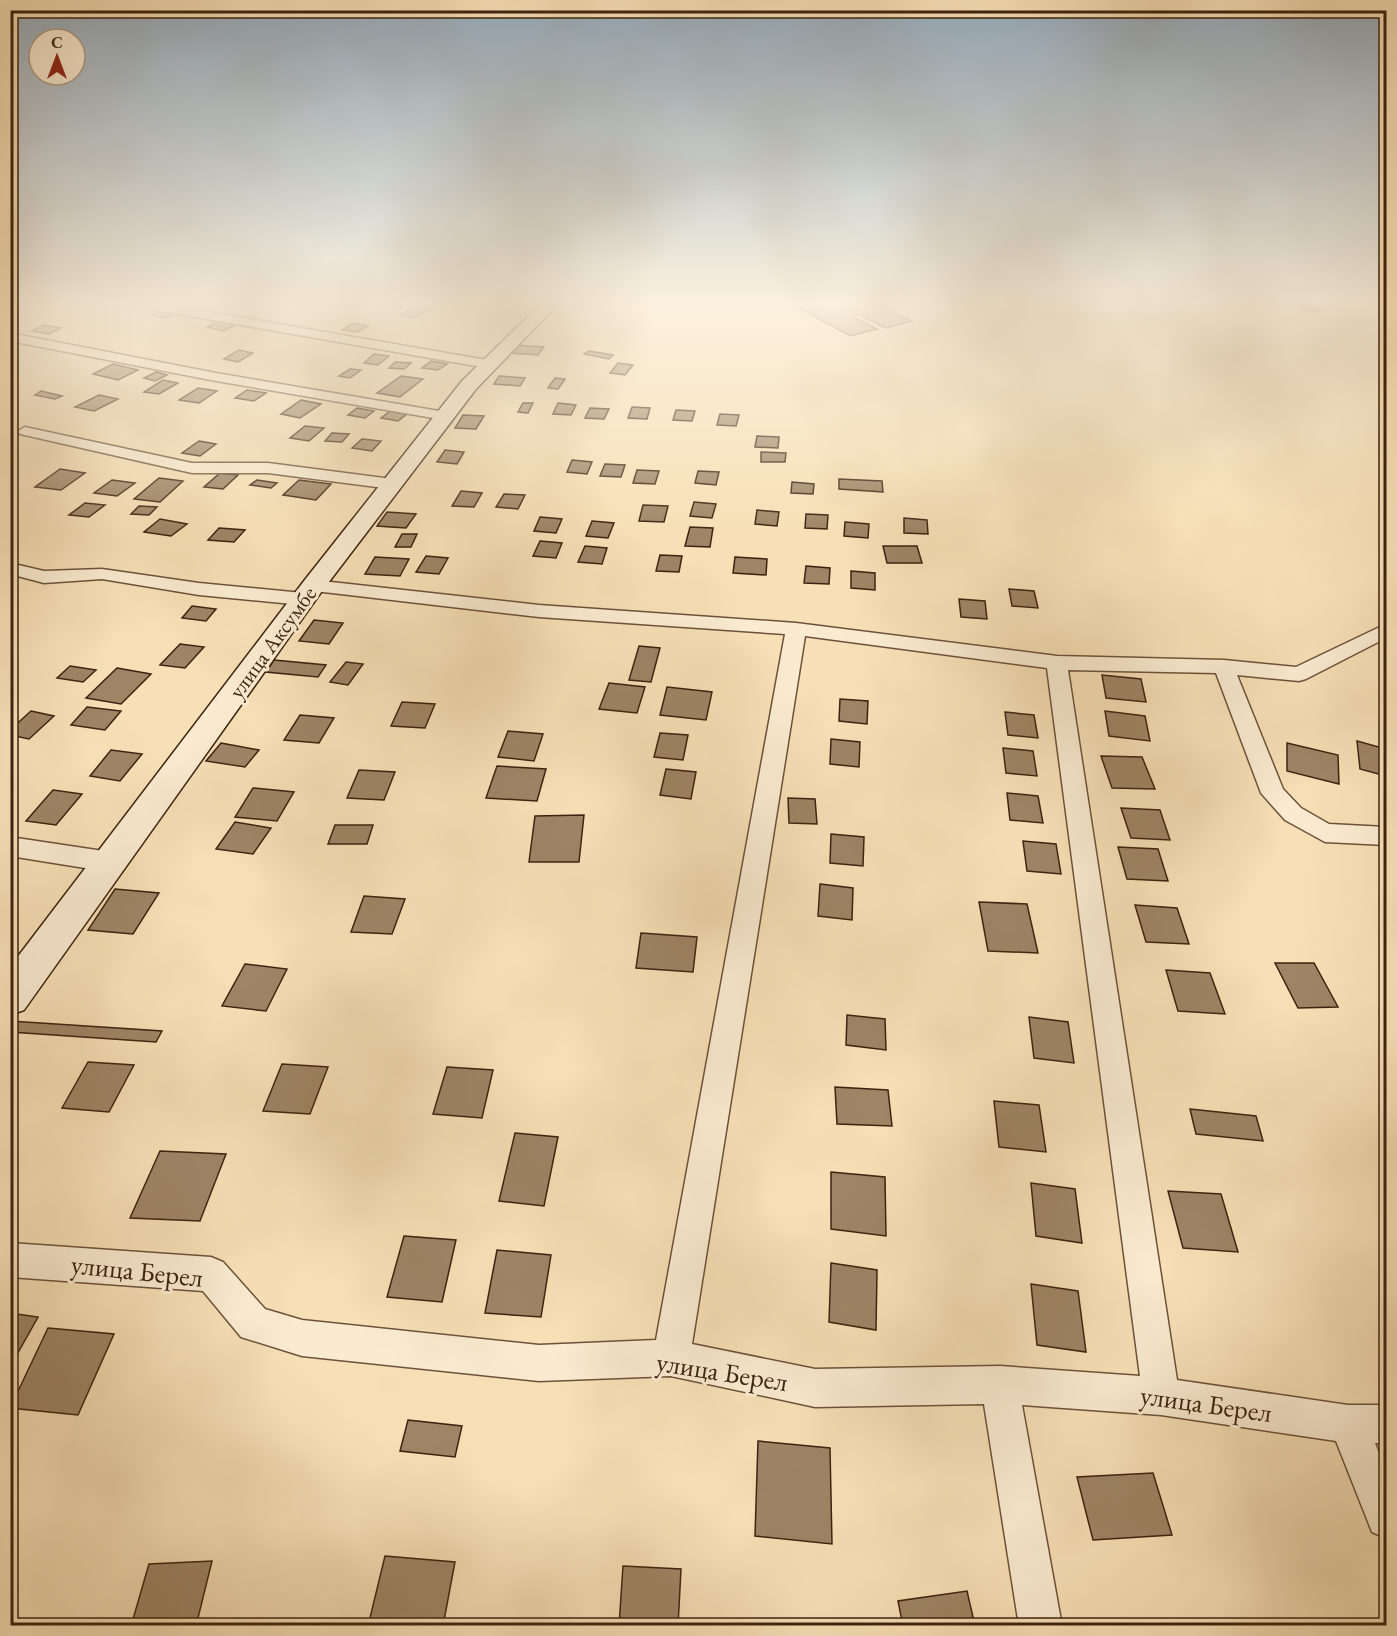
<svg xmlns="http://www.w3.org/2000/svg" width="1397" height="1636" font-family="'EB Garamond',serif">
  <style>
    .building { fill: #9e8566; stroke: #3d2310; stroke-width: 1.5 }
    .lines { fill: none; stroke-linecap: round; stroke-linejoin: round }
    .street-casing { stroke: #6c523a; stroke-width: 3 }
    .secondary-casing { stroke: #3d2310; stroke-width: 3 }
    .street { fill: #faebd0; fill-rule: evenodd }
    .secondary { fill: #faebd0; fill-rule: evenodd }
    .labels { text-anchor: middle; stroke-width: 6; stroke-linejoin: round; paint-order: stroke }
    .street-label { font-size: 22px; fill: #3d2310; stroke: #faebd0 }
    .near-street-label { font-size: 27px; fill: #3d2310; stroke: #faebd0 }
  </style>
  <rect width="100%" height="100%" fill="#f7e0b6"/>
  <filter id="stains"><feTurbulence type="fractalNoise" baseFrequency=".00333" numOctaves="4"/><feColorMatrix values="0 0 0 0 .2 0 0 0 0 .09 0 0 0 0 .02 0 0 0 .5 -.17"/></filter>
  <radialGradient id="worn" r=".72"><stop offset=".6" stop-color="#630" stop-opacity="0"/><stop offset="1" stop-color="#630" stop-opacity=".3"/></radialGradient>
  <!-- building -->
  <g class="building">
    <path d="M 387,303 L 399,303 L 407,304 L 400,309 L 382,306 Z"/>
    <path d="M 790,303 L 823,303 L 828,305 L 838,303 L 887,303 L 891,305 L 883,307 L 912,321 L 885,328 L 858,314 L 852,316 L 877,329 L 850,336 Z"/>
    <path d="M 1296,303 L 1324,303 L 1332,306 L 1314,312 L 1292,304 Z"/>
    <path d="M 415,306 L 430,308 L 415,318 L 400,315 Z"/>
    <path d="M 165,309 L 180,312 L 166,318 L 151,315 Z"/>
    <path d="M 220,321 L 236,325 L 223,331 L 207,327 Z"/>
    <path d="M 353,323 L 368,326 L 357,332 L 342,330 Z"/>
    <path d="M 44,325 L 61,328 L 49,334 L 32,331 Z"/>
    <path d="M 514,345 L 544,347 L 538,355 L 508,353 Z"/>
    <path d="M 239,350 L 253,353 L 238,362 L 224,359 Z"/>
    <path d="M 589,351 L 613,355 L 609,359 L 584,354 Z"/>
    <path d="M 374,354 L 389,356 L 378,365 L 364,363 Z"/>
    <path d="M 431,361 L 447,364 L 438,370 L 422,368 Z"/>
    <path d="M 395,362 L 411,363 L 404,369 L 389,368 Z"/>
    <path d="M 618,363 L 633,365 L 625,375 L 610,373 Z"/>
    <path d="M 113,364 L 138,370 L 118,380 L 93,374 Z"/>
    <path d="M 350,369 L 361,370 L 350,378 L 339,376 Z"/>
    <path d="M 156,372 L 167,375 L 155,381 L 144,378 Z"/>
    <path d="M 401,376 L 423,379 L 400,397 L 377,393 Z"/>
    <path d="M 499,376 L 525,378 L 520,386 L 494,384 Z"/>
    <path d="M 555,378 L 565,379 L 558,389 L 548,388 Z"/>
    <path d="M 163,380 L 178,383 L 159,394 L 144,392 Z"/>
    <path d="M 198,388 L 217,391 L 199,403 L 179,400 Z"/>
    <path d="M 247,390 L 266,393 L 254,401 L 235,398 Z"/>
    <path d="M 41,391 L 62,396 L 55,399 L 35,395 Z"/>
    <path d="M 99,395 L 118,399 L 94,411 L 75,407 Z"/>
    <path d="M 301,400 L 321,404 L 300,418 L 281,414 Z"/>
    <path d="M 523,403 L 533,403 L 528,413 L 518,412 Z"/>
    <path d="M 558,403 L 576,405 L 571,415 L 553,414 Z"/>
    <path d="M 632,407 L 650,408 L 647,419 L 628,418 Z"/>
    <path d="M 357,408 L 374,411 L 365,418 L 348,415 Z"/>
    <path d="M 590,408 L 609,409 L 604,419 L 585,418 Z"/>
    <path d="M 676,410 L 695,411 L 692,421 L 673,420 Z"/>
    <path d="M 390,411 L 407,414 L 398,421 L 381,418 Z"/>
    <path d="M 720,414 L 739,415 L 736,426 L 717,425 Z"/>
    <path d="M 463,415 L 484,416 L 476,429 L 455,428 Z"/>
    <path d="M 305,426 L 324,428 L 309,441 L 290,438 Z"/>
    <path d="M 332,433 L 349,434 L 342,442 L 325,441 Z"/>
    <path d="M 757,436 L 779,437 L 778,448 L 755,447 Z"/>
    <path d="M 362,439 L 381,441 L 372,451 L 352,448 Z"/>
    <path d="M 199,441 L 216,444 L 200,456 L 182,453 Z"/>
    <path d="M 445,450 L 464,452 L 457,464 L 437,462 Z"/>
    <path d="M 761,452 L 786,453 L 785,462 L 761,462 Z"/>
    <path d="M 572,460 L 592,462 L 587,474 L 567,472 Z"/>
    <path d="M 605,464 L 625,465 L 621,477 L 600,476 Z"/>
    <path d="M 60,469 L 85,473 L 61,490 L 35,487 Z"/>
    <path d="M 637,470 L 659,471 L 655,484 L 633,483 Z"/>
    <path d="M 698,471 L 719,472 L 716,485 L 695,483 Z"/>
    <path d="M 220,473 L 238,475 L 223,489 L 204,487 Z"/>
    <path d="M 159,478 L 183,481 L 160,502 L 134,499 Z"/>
    <path d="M 839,479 L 882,481 L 883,492 L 839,489 Z"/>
    <path d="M 112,480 L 135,483 L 117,496 L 94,493 Z"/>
    <path d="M 257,480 L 277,483 L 271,488 L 250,485 Z"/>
    <path d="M 299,480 L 331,484 L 316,500 L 283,495 Z"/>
    <path d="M 792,482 L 814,484 L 813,494 L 791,493 Z"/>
    <path d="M 461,491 L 482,493 L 474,507 L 452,506 Z"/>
    <path d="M 504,494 L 525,495 L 518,509 L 496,507 Z"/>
    <path d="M 694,502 L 716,504 L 712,518 L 690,516 Z"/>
    <path d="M 85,503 L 105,505 L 89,517 L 69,515 Z"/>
    <path d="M 643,505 L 668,506 L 664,522 L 639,521 Z"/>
    <path d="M 139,506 L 157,507 L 149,515 L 131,514 Z"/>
    <path d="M 757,510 L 779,512 L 777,526 L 755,524 Z"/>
    <path d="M 387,512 L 416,514 L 406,528 L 377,526 Z"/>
    <path d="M 806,514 L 828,515 L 827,529 L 805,528 Z"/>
    <path d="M 540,517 L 562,519 L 556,533 L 534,531 Z"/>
    <path d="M 904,518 L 927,520 L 928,534 L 904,533 Z"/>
    <path d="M 160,519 L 187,524 L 171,536 L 144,532 Z"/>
    <path d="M 592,521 L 614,523 L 608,538 L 586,536 Z"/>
    <path d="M 845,522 L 869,524 L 868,538 L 844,536 Z"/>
    <path d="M 690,527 L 713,528 L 710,547 L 685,546 Z"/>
    <path d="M 219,528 L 245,530 L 234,542 L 208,540 Z"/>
    <path d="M 402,534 L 417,534 L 411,547 L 395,547 Z"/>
    <path d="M 540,541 L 562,543 L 556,558 L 533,556 Z"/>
    <path d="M 585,546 L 607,548 L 602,564 L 578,562 Z"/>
    <path d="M 883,546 L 917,546 L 922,563 L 887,563 Z"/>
    <path d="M 660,555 L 682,556 L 679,572 L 656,571 Z"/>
    <path d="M 426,556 L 448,558 L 439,574 L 416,572 Z"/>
    <path d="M 375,557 L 409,559 L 400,576 L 365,574 Z"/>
    <path d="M 735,557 L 767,559 L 766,575 L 733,573 Z"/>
    <path d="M 806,566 L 830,568 L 829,584 L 804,583 Z"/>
    <path d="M 851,571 L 875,573 L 875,590 L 851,588 Z"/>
    <path d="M 1009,589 L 1034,591 L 1038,608 L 1012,606 Z"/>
    <path d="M 959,599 L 985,601 L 987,619 L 961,617 Z"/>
    <path d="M 192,606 L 216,609 L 206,621 L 182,618 Z"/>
    <path d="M 314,620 L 343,623 L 329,644 L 299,641 Z"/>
    <path d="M 180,644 L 204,647 L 185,668 L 160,665 Z"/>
    <path d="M 639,646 L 660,648 L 651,682 L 629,680 Z"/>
    <path d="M 274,660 L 326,665 L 318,677 L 266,672 Z"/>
    <path d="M 346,662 L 363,664 L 348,685 L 330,682 Z"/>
    <path d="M 70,666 L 96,670 L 83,682 L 57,678 Z"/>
    <path d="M 117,668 L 151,674 L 121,704 L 86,698 Z"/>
    <path d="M 1102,675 L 1141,679 L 1146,702 L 1106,698 Z"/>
    <path d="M 609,683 L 645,687 L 637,713 L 599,709 Z"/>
    <path d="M 667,687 L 712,692 L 706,720 L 660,715 Z"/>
    <path d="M 840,699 L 868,701 L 867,724 L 839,721 Z"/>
    <path d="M 402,702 L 435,704 L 425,728 L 391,726 Z"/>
    <path d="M 87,707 L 121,711 L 105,730 L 71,725 Z"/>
    <path d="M 31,711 L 54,716 L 29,739 L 10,735 L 10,730 Z"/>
    <path d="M 1105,711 L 1145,716 L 1150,741 L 1109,736 Z"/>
    <path d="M 1005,712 L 1034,715 L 1038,738 L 1008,735 Z"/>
    <path d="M 300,715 L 334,718 L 319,743 L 284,740 Z"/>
    <path d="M 508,731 L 543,734 L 534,761 L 498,757 Z"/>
    <path d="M 660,733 L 688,735 L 683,760 L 654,757 Z"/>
    <path d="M 831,739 L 860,742 L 859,767 L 830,764 Z"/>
    <path d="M 1357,741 L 1386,749 L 1386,776 L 1360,769 Z"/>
    <path d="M 221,743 L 259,750 L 245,767 L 206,761 Z"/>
    <path d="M 1287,743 L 1338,755 L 1339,784 L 1287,771 Z"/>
    <path d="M 1003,748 L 1033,751 L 1037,776 L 1006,773 Z"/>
    <path d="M 111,750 L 142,754 L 120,781 L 90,776 Z"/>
    <path d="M 1101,756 L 1142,757 L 1155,789 L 1112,788 Z"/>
    <path d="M 497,766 L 546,769 L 537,801 L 486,798 Z"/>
    <path d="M 666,769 L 696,772 L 691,799 L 660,795 Z"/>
    <path d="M 359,770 L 395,772 L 384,800 L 347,798 Z"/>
    <path d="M 253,788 L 294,792 L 277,821 L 235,817 Z"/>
    <path d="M 53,790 L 82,794 L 56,825 L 26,821 Z"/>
    <path d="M 1007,793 L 1038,796 L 1043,823 L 1010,820 Z"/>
    <path d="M 788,798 L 815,799 L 817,824 L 789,823 Z"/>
    <path d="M 1121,808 L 1160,810 L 1170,840 L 1131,838 Z"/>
    <path d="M 584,815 L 579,862 L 529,862 L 535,816 Z"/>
    <path d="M 235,822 L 271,828 L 253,854 L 216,849 Z"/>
    <path d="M 335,825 L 373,825 L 367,844 L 328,844 Z"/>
    <path d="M 831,834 L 864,837 L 863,866 L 830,863 Z"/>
    <path d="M 1023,841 L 1056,844 L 1061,874 L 1027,871 Z"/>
    <path d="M 1118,847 L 1158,849 L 1168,881 L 1127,879 Z"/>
    <path d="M 820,884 L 853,888 L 852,920 L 818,916 Z"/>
    <path d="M 115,889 L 159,893 L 133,934 L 88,930 Z"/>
    <path d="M 364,896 L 405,899 L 392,934 L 351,932 Z"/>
    <path d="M 979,902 L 1027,904 L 1038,953 L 988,951 Z"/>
    <path d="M 1135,905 L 1177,908 L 1189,944 L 1146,942 Z"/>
    <path d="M 641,933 L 697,937 L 693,972 L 636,968 Z"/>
    <path d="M 1275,963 L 1314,963 L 1338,1007 L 1298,1008 Z"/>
    <path d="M 245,964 L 287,969 L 266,1011 L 222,1006 Z"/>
    <path d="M 1166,970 L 1210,973 L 1225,1014 L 1178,1011 Z"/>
    <path d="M 847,1015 L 885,1019 L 886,1050 L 846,1045 Z"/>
    <path d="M 1029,1017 L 1068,1022 L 1074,1063 L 1034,1058 Z"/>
    <path d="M 10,1021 L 162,1031 L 156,1042 L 10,1032 Z"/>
    <path d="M 88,1062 L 134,1065 L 109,1112 L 62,1108 Z"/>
    <path d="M 282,1064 L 328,1067 L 310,1114 L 263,1111 Z"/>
    <path d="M 447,1067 L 493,1070 L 482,1118 L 433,1114 Z"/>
    <path d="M 835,1087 L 888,1090 L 892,1126 L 837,1124 Z"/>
    <path d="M 994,1101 L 1039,1105 L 1046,1152 L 999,1147 Z"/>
    <path d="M 1190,1109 L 1256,1116 L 1263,1141 L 1196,1134 Z"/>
    <path d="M 515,1133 L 558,1137 L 544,1206 L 499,1201 Z"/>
    <path d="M 160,1151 L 226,1154 L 200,1221 L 130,1218 Z"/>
    <path d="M 831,1172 L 885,1177 L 886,1236 L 831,1229 Z"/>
    <path d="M 1031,1183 L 1075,1189 L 1082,1243 L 1036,1236 Z"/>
    <path d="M 1168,1191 L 1221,1194 L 1238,1252 L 1183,1248 Z"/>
    <path d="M 404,1236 L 456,1240 L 442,1302 L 387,1297 Z"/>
    <path d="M 497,1250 L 551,1255 L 541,1317 L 485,1313 Z"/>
    <path d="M 831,1263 L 877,1270 L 876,1330 L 829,1322 Z"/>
    <path d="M 1031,1284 L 1078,1291 L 1086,1352 L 1037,1345 Z"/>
    <path d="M 10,1313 L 38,1317 L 10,1367 Z"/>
    <path d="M 48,1328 L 114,1334 L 78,1415 L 10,1408 Z"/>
    <path d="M 408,1420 L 462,1426 L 455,1457 L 400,1451 Z"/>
    <path d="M 758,1441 L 830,1448 L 832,1544 L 755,1536 Z"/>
    <path d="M 1153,1473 L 1172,1535 L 1093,1540 L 1077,1477 Z"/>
    <path d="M 385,1556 L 455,1562 L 443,1626 L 368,1626 Z"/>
    <path d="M 212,1561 L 196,1626 L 131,1626 L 149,1564 Z"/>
    <path d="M 623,1566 L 681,1569 L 678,1626 L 619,1626 Z"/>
    <path d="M 967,1591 L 975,1626 L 903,1626 L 898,1601 Z"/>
  </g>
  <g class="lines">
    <!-- street casing -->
    <g class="street-casing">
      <g id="street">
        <path d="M 29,303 L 10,312 L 10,304 Z"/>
        <path d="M 132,303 L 157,303 L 487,360 L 494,364 L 487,368 L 138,307 Z"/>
        <path d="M 10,333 L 216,373 L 445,412 L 452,416 L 445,420 L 216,381 L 10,341 Z"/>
        <path d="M 25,427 L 192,463 L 268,463 L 392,479 L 400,484 L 392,489 L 268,473 L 192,473 L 20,434 L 18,431 Z"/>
        <path d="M 10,563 L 44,571 L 102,569 L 199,583 L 303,593 L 310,595 L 312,599 L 310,603 L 303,605 L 199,595 L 102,579 L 44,583 L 10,574 Z"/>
        <path d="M 313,580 L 539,605 L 796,623 L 1057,656 L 1224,660 L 1296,667 L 1386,624 L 1386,638 L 1306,679 L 1299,681 L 1237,675 L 1283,789 L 1301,808 L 1329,824 L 1386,827 L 1386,845 L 1325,842 L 1285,820 L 1261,793 L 1216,673 L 1068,670 L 1177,1380 L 1348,1405 L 1386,1405 L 1386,1443 L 1375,1443 L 1386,1471 L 1386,1538 L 1372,1532 L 1336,1441 L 1161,1415 L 1022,1405 L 1062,1626 L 1019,1626 L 984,1404 L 815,1407 L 671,1376 L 539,1381 L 302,1356 L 241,1337 L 203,1291 L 10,1277 L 10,1243 L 211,1257 L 223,1262 L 265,1309 L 302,1320 L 539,1345 L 656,1340 L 785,634 L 539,617 L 306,590 L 304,586 L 306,582 ZM 805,636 L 1047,668 L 1140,1376 L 1000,1366 L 815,1369 L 692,1344 Z"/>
        <path d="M 10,837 L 110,852 L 119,855 L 123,862 L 119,869 L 110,872 L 10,856 Z"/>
      </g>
    </g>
    <!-- secondary casing -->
    <g class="secondary-casing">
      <path id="secondary" d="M 542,303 L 559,303 L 476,389 L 322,591 L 24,1010 L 10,1015 L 10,967 L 304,581 L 462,381 Z"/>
    </g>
    <!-- street -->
    <use href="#street" class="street"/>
    <!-- secondary -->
    <use href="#secondary" class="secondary"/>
  </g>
  <!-- sky -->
  <linearGradient id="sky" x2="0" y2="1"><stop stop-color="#95acbe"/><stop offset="0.57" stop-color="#fbf1de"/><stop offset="1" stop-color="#fbf1de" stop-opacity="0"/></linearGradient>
  <rect width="1397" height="532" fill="url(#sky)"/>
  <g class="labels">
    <!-- street labels -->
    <g class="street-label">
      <text transform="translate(272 642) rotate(-54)" y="8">улица Аксумбе</text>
    </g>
    <!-- near-street labels -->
    <g class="near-street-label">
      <text transform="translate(137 1271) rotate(6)" y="9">улица Берел</text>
      <text transform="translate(722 1372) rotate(9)" y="9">улица Берел</text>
      <text transform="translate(1206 1404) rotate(8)" y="9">улица Берел</text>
    </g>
  </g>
  <!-- margin -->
  <rect width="1397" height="1636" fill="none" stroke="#f7e0b6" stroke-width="36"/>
  <rect x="12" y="12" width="1373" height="1612" fill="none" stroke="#3d2310" stroke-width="3"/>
  <rect x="18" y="18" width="1361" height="1600" fill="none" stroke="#3d2310" stroke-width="1.5"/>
  <!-- north arrow -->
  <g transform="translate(57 57)"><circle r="28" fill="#faebd0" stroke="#ae9b83" stroke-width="1.5"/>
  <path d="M0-4.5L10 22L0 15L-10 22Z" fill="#8f2418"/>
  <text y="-9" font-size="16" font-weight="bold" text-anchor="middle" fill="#3d2310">С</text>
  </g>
  <rect width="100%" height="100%" filter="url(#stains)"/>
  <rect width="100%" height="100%" fill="url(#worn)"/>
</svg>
